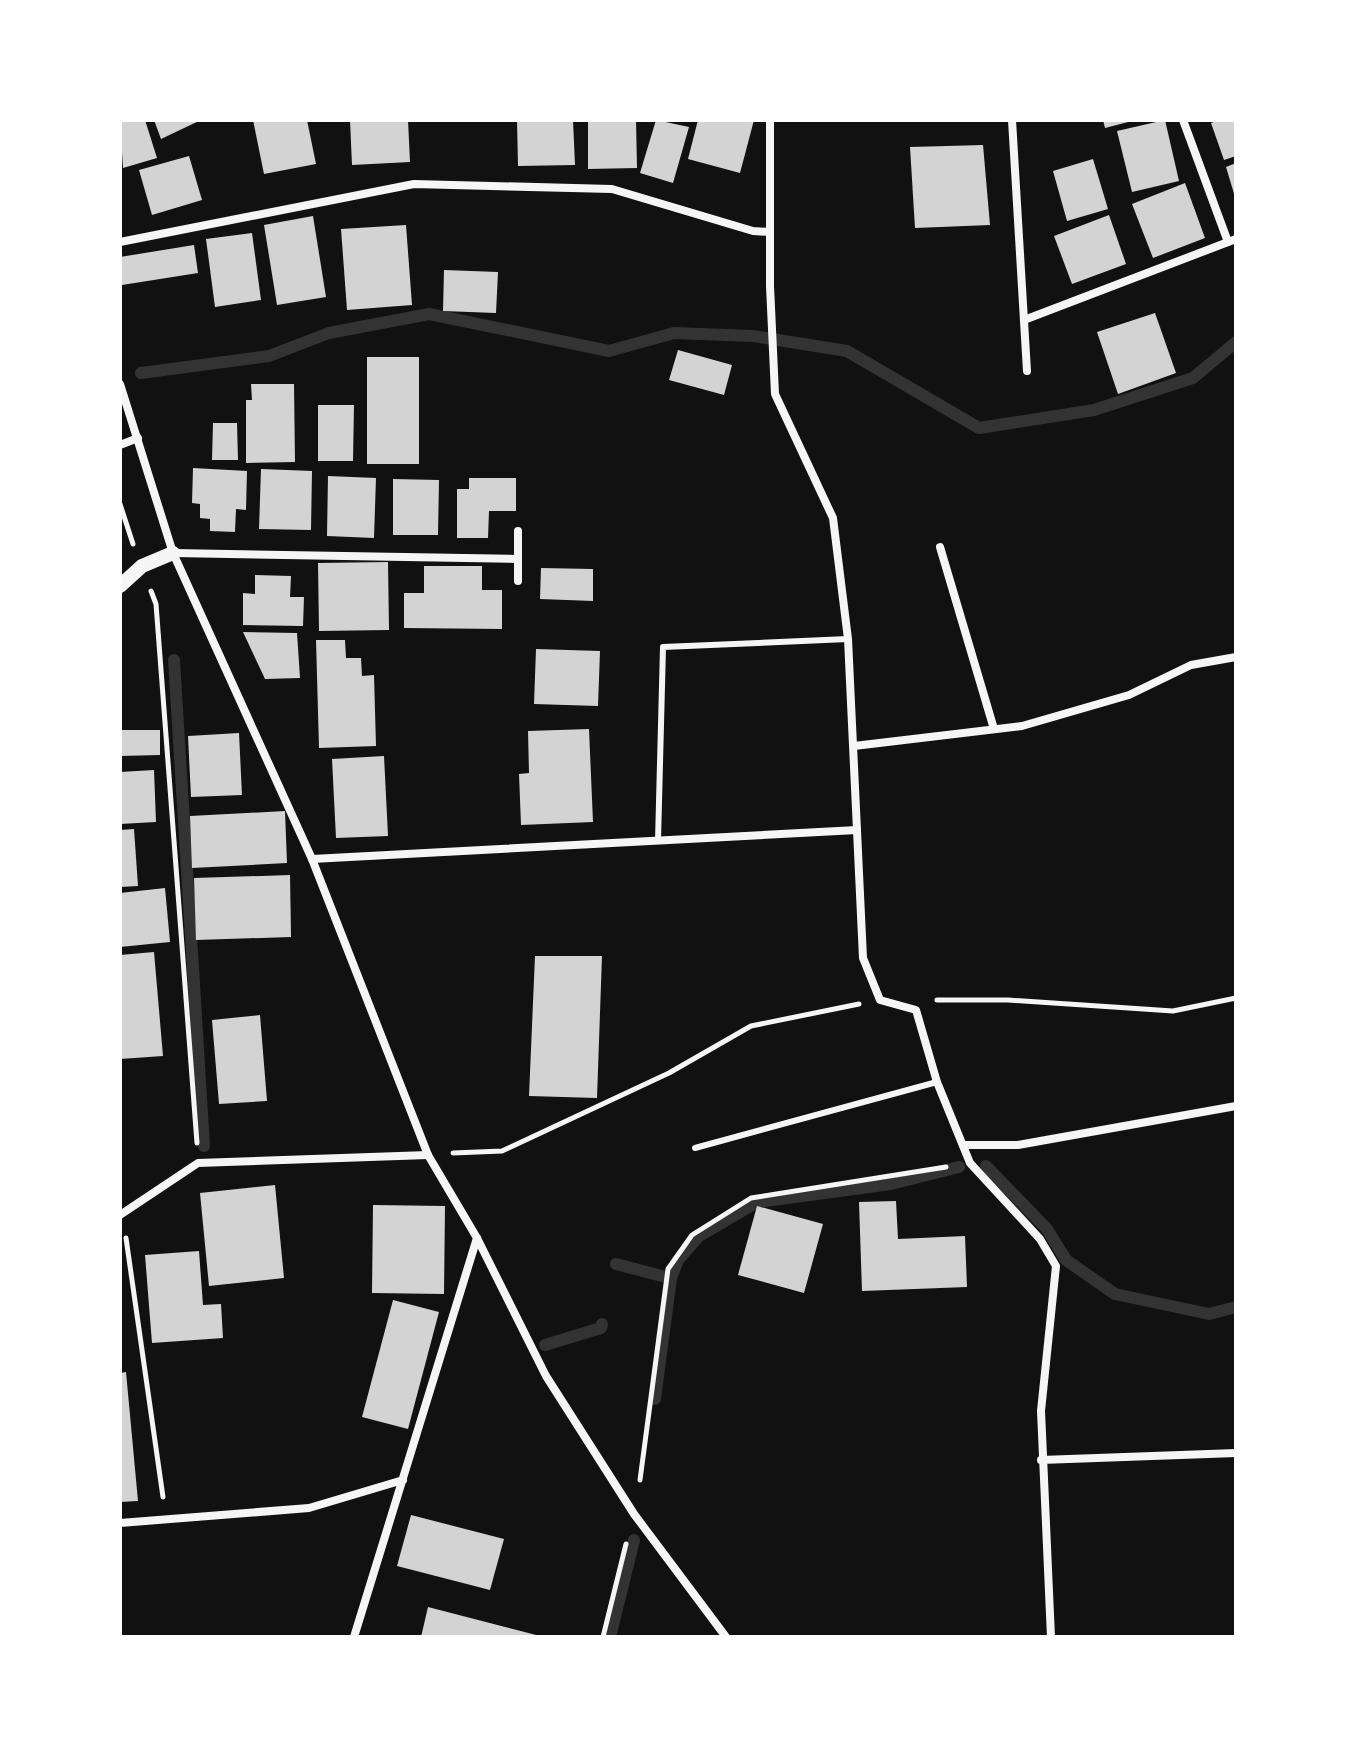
<svg xmlns="http://www.w3.org/2000/svg" width="1356" height="1757" font-family="Figtree,sans-serif">
  <style>
    .lines { fill: none; stroke-linecap: round; stroke-linejoin: round }
    .stream { stroke: #333; stroke-width: 12 }
    .building { fill: #d3d3d3 }
    .path { stroke: #f5f5f5; stroke-width: 5 }
    .service { stroke: #f5f5f5; stroke-width: 6 }
    .minor { stroke: #f5f5f5; stroke-width: 8 }
    .tertiary { stroke: #f5f5f5; stroke-width: 14 }
  </style>
  <rect width="100%" height="100%" fill="#111"/>
  <g class="lines">
    <!-- stream -->
    <g class="stream">
      <path d="M 141,373 L 269,356 L 329,333 L 429,314 L 609,351 L 674,333 L 753,336 L 847,351 L 979,428 L 1094,410 L 1193,378 L 1236,342"/>
      <path d="M 174,660 L 204,1146"/>
      <path d="M 986,1166 L 1047,1229 L 1066,1260 L 1115,1294 L 1209,1314 L 1236,1307"/>
      <path d="M 616,1264 L 662,1276"/>
      <path d="M 545,1345 L 601,1328 L 602,1324"/>
      <path d="M 655,1399 L 671,1278 L 678,1260 L 699,1236 L 757,1202 L 891,1184 L 959,1167"/>
      <path d="M 610,1637 L 634,1540"/>
    </g>
  </g>
  <!-- building -->
  <g class="building">
    <path d="M 120,120 L 145,120 L 157,158 L 123,168 Z"/>
    <path d="M 154,120 L 201,120 L 161,139 Z"/>
    <path d="M 253,120 L 307,120 L 316,164 L 264,174 Z"/>
    <path d="M 350,120 L 408,120 L 410,162 L 352,165 Z"/>
    <path d="M 517,120 L 573,120 L 575,165 L 518,166 Z"/>
    <path d="M 588,120 L 636,120 L 637,168 L 588,169 Z"/>
    <path d="M 656,120 L 689,127 L 673,183 L 640,173 Z"/>
    <path d="M 698,120 L 754,120 L 740,173 L 688,159 Z"/>
    <path d="M 1103,120 L 1132,120 L 1132,121 L 1105,128 Z"/>
    <path d="M 1165,120 L 1179,181 L 1132,192 L 1117,131 Z"/>
    <path d="M 1219,120 L 1236,120 L 1236,156 L 1224,160 L 1211,123 Z"/>
    <path d="M 983,145 L 990,225 L 915,228 L 910,147 Z"/>
    <path d="M 189,156 L 202,200 L 152,215 L 139,170 Z"/>
    <path d="M 1093,159 L 1108,209 L 1067,221 L 1053,171 Z"/>
    <path d="M 1236,163 L 1236,197 L 1235,197 L 1226,167 Z"/>
    <path d="M 1185,183 L 1205,238 L 1153,258 L 1132,204 Z"/>
    <path d="M 1109,215 L 1126,264 L 1072,284 L 1054,236 Z"/>
    <path d="M 313,216 L 326,297 L 277,305 L 264,225 Z"/>
    <path d="M 406,225 L 412,305 L 347,310 L 341,229 Z"/>
    <path d="M 252,233 L 261,300 L 215,307 L 206,239 Z"/>
    <path d="M 194,245 L 198,273 L 122,285 L 120,257 Z"/>
    <path d="M 444,270 L 498,272 L 496,313 L 443,311 Z"/>
    <path d="M 1155,313 L 1176,373 L 1118,394 L 1097,332 Z"/>
    <path d="M 678,350 L 732,365 L 724,395 L 669,380 Z"/>
    <rect x="367" y="357" width="52" height="107"/>
    <path d="M 251,384 L 294,384 L 295,462 L 246,463 L 246,400 L 252,400 Z"/>
    <path d="M 318,405 L 354,405 L 353,461 L 318,461 Z"/>
    <path d="M 213,423 L 237,423 L 238,460 L 212,460 Z"/>
    <path d="M 193,468 L 247,471 L 246,510 L 236,509 L 235,532 L 210,531 L 210,519 L 200,518 L 200,504 L 192,503 Z"/>
    <path d="M 261,469 L 312,471 L 311,530 L 259,529 Z"/>
    <path d="M 328,476 L 376,478 L 374,538 L 327,536 Z"/>
    <path d="M 469,478 L 516,478 L 516,511 L 489,511 L 488,538 L 457,538 L 457,489 L 469,489 Z"/>
    <path d="M 393,479 L 439,480 L 438,535 L 393,535 Z"/>
    <path d="M 388,562 L 389,630 L 319,631 L 318,563 Z"/>
    <path d="M 424,566 L 482,566 L 482,590 L 502,590 L 502,629 L 404,628 L 404,593 L 424,593 Z"/>
    <path d="M 541,568 L 593,569 L 593,601 L 540,599 Z"/>
    <path d="M 255,575 L 291,576 L 290,597 L 304,597 L 303,626 L 243,625 L 243,593 L 255,594 Z"/>
    <path d="M 243,632 L 297,633 L 300,678 L 265,679 Z"/>
    <path d="M 316,640 L 345,640 L 346,658 L 361,658 L 362,676 L 374,675 L 376,746 L 319,748 Z"/>
    <path d="M 536,649 L 600,651 L 598,706 L 534,704 Z"/>
    <path d="M 589,729 L 593,822 L 521,825 L 519,774 L 529,773 L 528,731 Z"/>
    <path d="M 120,730 L 160,730 L 160,755 L 120,756 Z"/>
    <path d="M 239,733 L 242,795 L 191,797 L 188,736 Z"/>
    <path d="M 384,756 L 388,836 L 336,838 L 332,759 Z"/>
    <path d="M 154,770 L 156,822 L 120,824 L 120,772 Z"/>
    <path d="M 285,811 L 287,863 L 192,868 L 190,816 Z"/>
    <path d="M 134,829 L 138,886 L 120,887 L 120,830 Z"/>
    <path d="M 290,875 L 291,937 L 196,940 L 194,878 Z"/>
    <path d="M 165,888 L 170,942 L 120,947 L 120,893 Z"/>
    <path d="M 154,952 L 163,1056 L 120,1059 L 120,955 Z"/>
    <path d="M 535,956 L 602,956 L 597,1098 L 529,1096 Z"/>
    <path d="M 260,1015 L 267,1101 L 219,1104 L 212,1020 Z"/>
    <path d="M 275,1185 L 284,1278 L 209,1286 L 200,1193 Z"/>
    <path d="M 896,1201 L 898,1239 L 965,1236 L 967,1287 L 862,1291 L 859,1202 Z"/>
    <path d="M 373,1205 L 445,1206 L 444,1294 L 372,1293 Z"/>
    <path d="M 757,1206 L 823,1224 L 804,1293 L 738,1275 Z"/>
    <path d="M 199,1251 L 203,1305 L 221,1304 L 223,1338 L 152,1343 L 145,1255 Z"/>
    <path d="M 393,1300 L 439,1312 L 408,1429 L 362,1417 Z"/>
    <path d="M 126,1372 L 138,1501 L 120,1502 L 120,1373 Z"/>
    <path d="M 411,1515 L 504,1539 L 490,1590 L 397,1566 Z"/>
    <path d="M 428,1607 L 540,1636 L 540,1637 L 421,1637 Z"/>
  </g>
  <g class="lines">
    <!-- path -->
    <g class="path">
      <path d="M 120,504 L 133,544"/>
      <path d="M 151,591 L 156,604 L 197,1143"/>
      <path d="M 937,1000 L 1008,1000 L 1173,1011 L 1236,998"/>
      <path d="M 453,1153 L 502,1151 L 669,1073 L 751,1026 L 859,1004"/>
      <path d="M 126,1238 L 163,1497"/>
      <path d="M 640,1480 L 668,1269 L 692,1235 L 751,1198 L 946,1167"/>
      <path d="M 603,1637 L 626,1544"/>
    </g>
    <!-- service -->
    <g class="service">
      <path d="M 658,841 L 663,647 L 848,639"/>
      <path d="M 695,1148 L 937,1082"/>
    </g>
    <!-- minor -->
    <g class="minor">
      <path d="M 770,120 L 770,286 L 775,394 L 833,518 L 848,639 L 863,958 L 880,1000 L 916,1010 L 937,1082 L 970,1163 L 1040,1239 L 1056,1266 L 1041,1411 L 1051,1637"/>
      <path d="M 1012,120 L 1027,371"/>
      <path d="M 1183,120 L 1228,242"/>
      <path d="M 120,242 L 414,184 L 612,189 L 753,231 L 770,232"/>
      <path d="M 1024,320 L 1236,239"/>
      <path d="M 120,384 L 173,553 L 312,859 L 428,1155 L 477,1238 L 546,1376 L 634,1514 L 726,1637"/>
      <path d="M 120,445 L 138,438"/>
      <path d="M 940,547 L 994,729"/>
      <path d="M 173,553 L 518,559 L 518,531"/>
      <path d="M 518,581 L 518,559"/>
      <path d="M 854,746 L 1022,726 L 1129,695 L 1191,665 L 1236,657"/>
      <path d="M 312,859 L 857,830"/>
      <path d="M 963,1145 L 1018,1145 L 1236,1106"/>
      <path d="M 120,1215 L 198,1163 L 428,1155"/>
      <path d="M 1041,1460 L 1236,1453"/>
      <path d="M 120,1523 L 309,1508 L 403,1480"/>
      <path d="M 354,1637 L 477,1238"/>
    </g>
    <!-- tertiary -->
    <path class="tertiary" d="M 120,586 L 142,566 L 173,553"/>
  </g>
  <!-- border -->
  <rect width="1356" height="1757" fill="none" stroke="#ffffff" stroke-width="244"/>
</svg>
